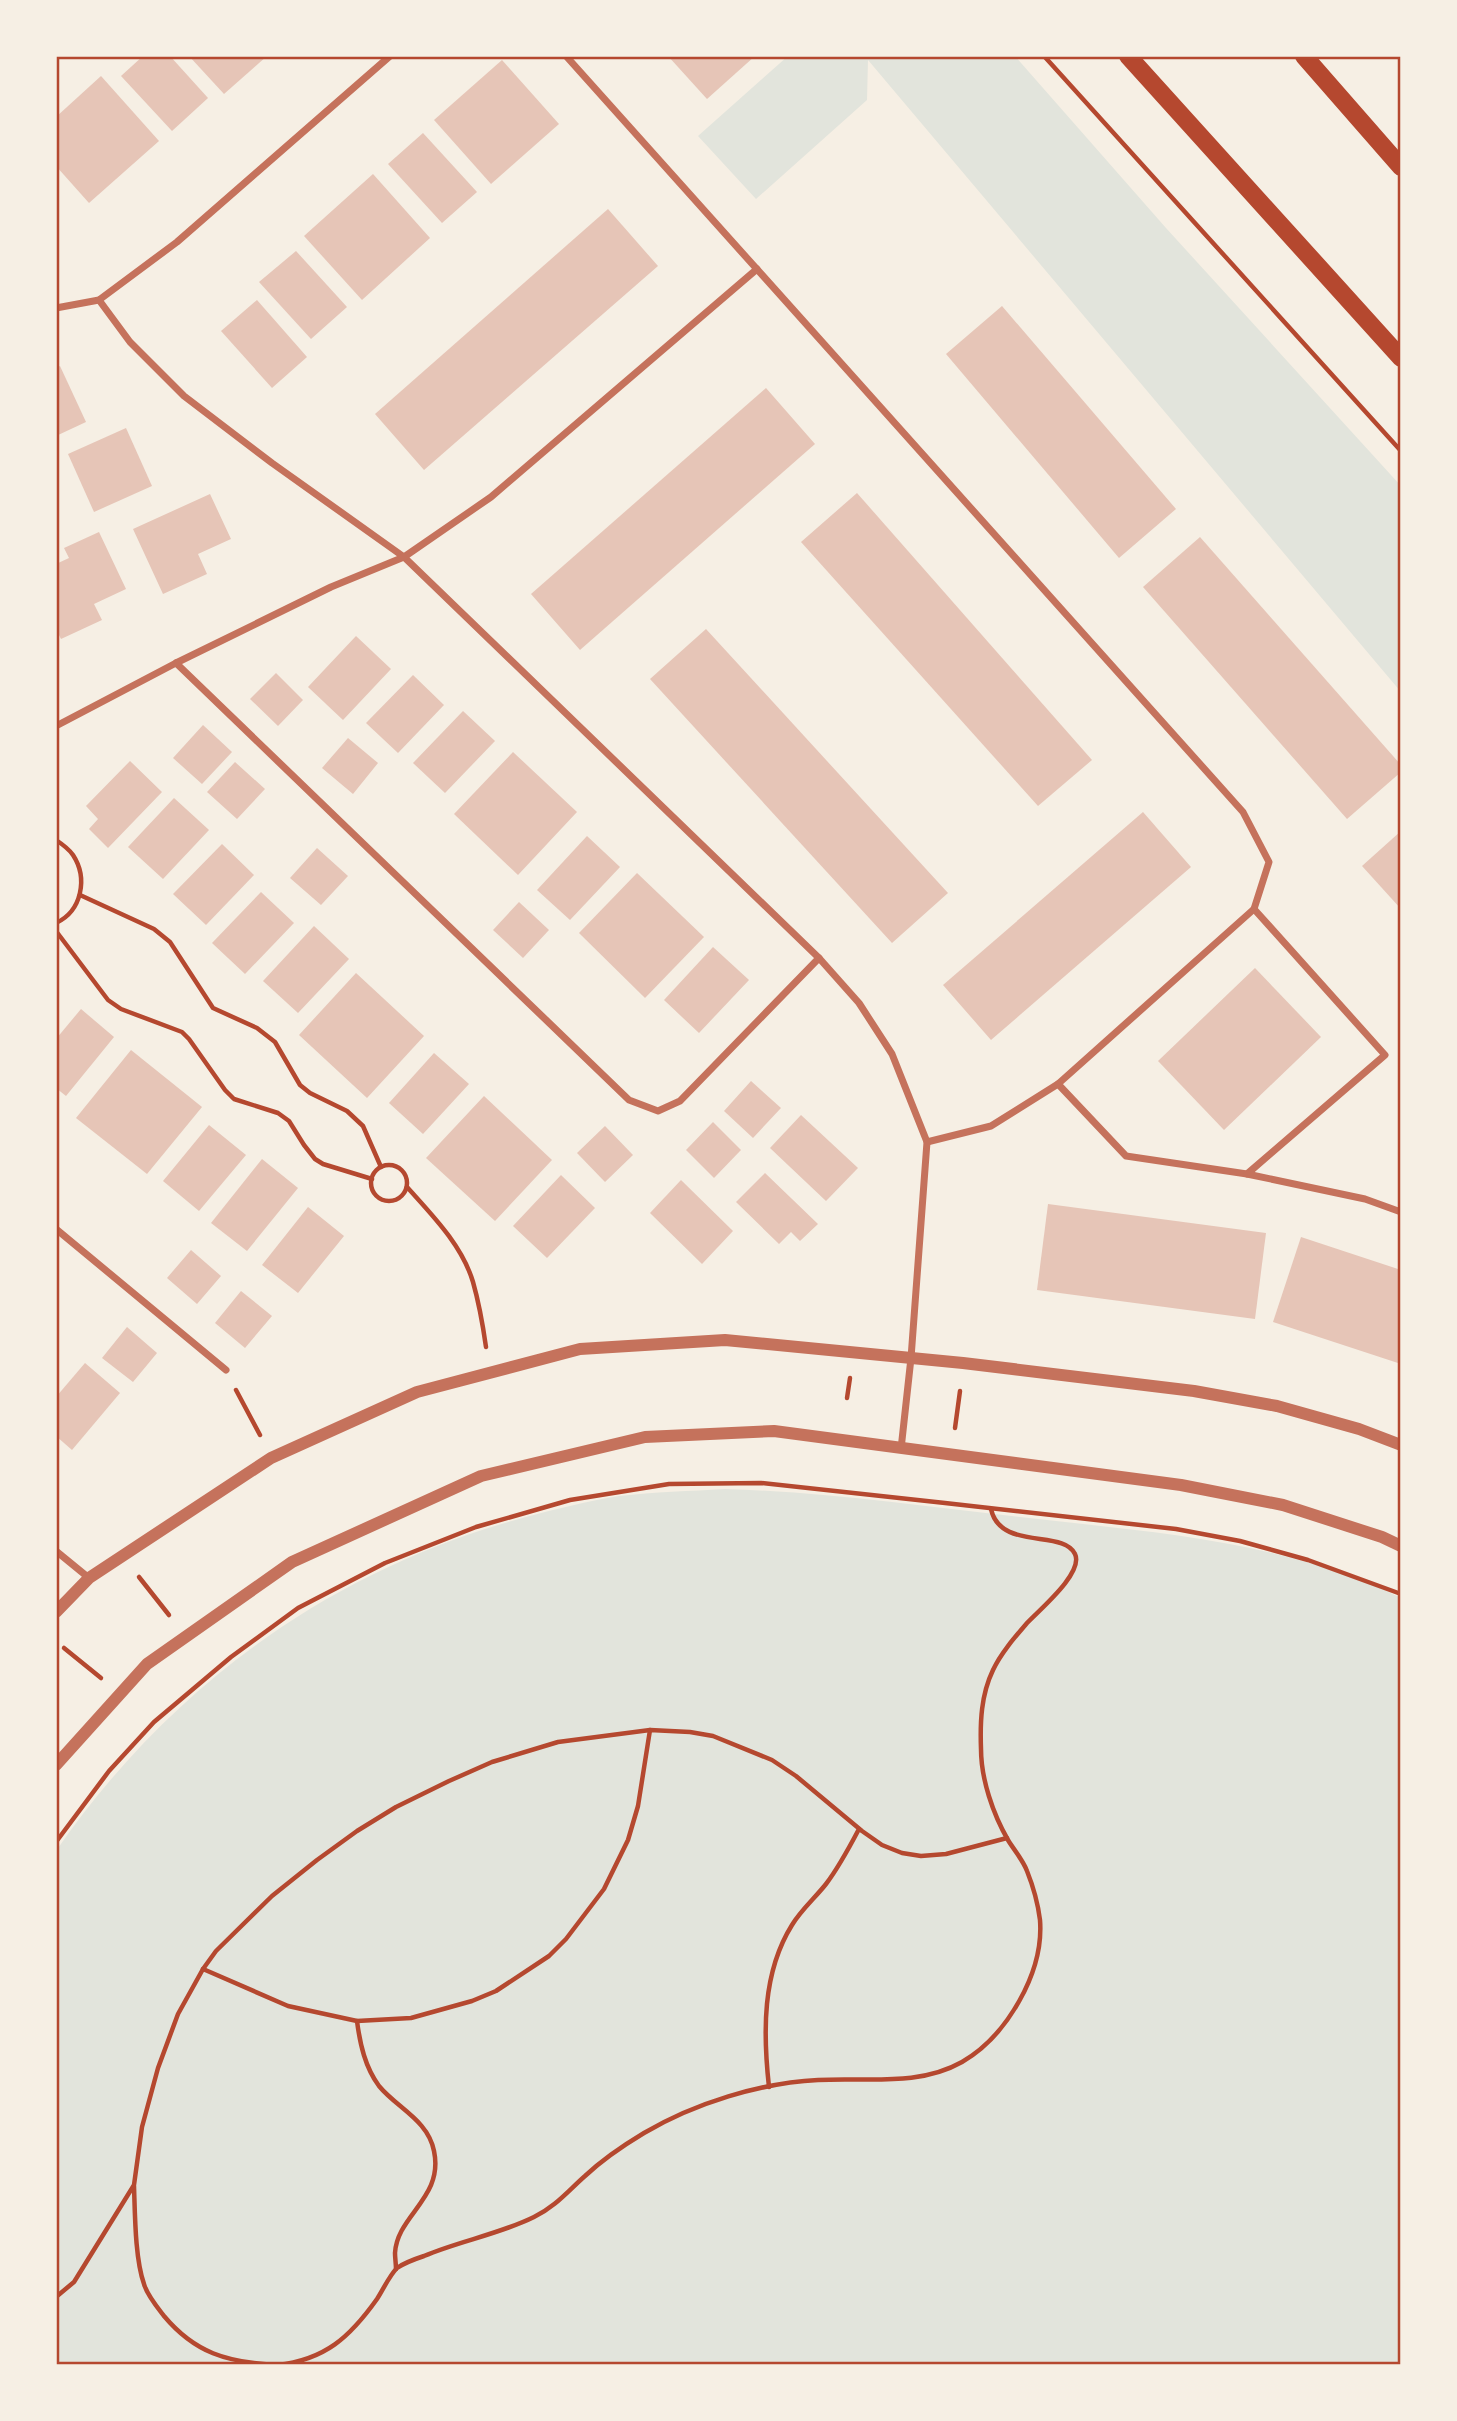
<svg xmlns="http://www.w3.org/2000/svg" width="1457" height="2421" font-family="'Roboto Serif',serif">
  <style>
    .green { fill: #e2e4dc }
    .building { fill: #e6c5b7 }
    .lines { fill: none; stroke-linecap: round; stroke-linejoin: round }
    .path { stroke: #b5482f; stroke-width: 4.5 }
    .minor { stroke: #c5725c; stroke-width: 7 }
    .tertiary { stroke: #c5725c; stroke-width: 12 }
    .primary { stroke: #b5482f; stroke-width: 18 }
    .neatline { fill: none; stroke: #b5482f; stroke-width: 2.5 }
  </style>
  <rect width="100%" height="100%" fill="#f6efe4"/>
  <!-- green -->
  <g class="green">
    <path d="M 788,56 L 1015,56 L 1166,228 L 1401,486 L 1401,692 L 868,60 L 867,100 L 756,199 L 698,136 Z"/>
    <path d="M 725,1489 C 824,1492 921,1506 1020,1517 C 1149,1532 1283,1540 1401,1598 L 1401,2365 L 56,2365 L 56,1851 C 170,1686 331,1569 526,1517 C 556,1509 588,1501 619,1496 C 654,1492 690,1491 725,1489 Z"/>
  </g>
  <!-- building -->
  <g class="building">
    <path d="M 143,56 L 170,56 L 208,98 L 172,131 L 121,76 Z"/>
    <path d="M 189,56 L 267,56 L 224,94 Z"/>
    <path d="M 668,56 L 755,56 L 707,99 Z"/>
    <path d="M 502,60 L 559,124 L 491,184 L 434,120 Z"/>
    <path d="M 101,76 L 159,141 L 89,203 L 56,166 L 56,117 Z"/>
    <path d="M 423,133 L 477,192 L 442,223 L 388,164 Z"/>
    <path d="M 373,174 L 430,238 L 362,300 L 304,236 Z"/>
    <path d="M 608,209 L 658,266 L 424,470 L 375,414 Z"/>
    <path d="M 296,251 L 347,307 L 311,339 L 259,282 Z"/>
    <path d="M 257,300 L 307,357 L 272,388 L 221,331 Z"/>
    <path d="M 1002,306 L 1176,509 L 1119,558 L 946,354 Z"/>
    <path d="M 60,366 L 86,422 L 56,436 L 56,368 Z"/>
    <path d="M 766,388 L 815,444 L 580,650 L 531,594 Z"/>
    <path d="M 126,428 L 152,486 L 94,512 L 68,454 Z"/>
    <path d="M 857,493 L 1092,760 L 1038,806 L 801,542 Z"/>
    <path d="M 210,494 L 231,539 L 198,554 L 207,574 L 163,594 L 133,529 Z"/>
    <path d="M 99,532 L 126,589 L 94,604 L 102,620 L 61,639 L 56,629 L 56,564 L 69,558 L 64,548 Z"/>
    <path d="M 1200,537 L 1401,765 L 1401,772 L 1347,819 L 1143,587 Z"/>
    <path d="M 706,629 L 948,893 L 892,943 L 650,679 Z"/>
    <path d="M 356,636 L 391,669 L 343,720 L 308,687 Z"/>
    <path d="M 276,673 L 303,700 L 278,726 L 250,699 Z"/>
    <path d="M 413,675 L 444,705 L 398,753 L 366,723 Z"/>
    <path d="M 463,711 L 495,741 L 445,793 L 413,763 Z"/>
    <path d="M 203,725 L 232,752 L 202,784 L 173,758 Z"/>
    <path d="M 348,738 L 378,763 L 353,794 L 322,768 Z"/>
    <path d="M 513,752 L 577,812 L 518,875 L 454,814 Z"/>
    <path d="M 130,761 L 162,792 L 108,848 L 89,829 L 98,819 L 86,806 Z"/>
    <path d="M 235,762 L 265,789 L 237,819 L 207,792 Z"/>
    <path d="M 174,798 L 209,830 L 163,879 L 128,847 Z"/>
    <path d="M 1143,812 L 1191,867 L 991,1040 L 943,985 Z"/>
    <path d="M 1401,831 L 1401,909 L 1362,866 Z"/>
    <path d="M 587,836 L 620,867 L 570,920 L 537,890 Z"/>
    <path d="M 222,844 L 254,875 L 206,925 L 173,894 Z"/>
    <path d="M 317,848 L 348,876 L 321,905 L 290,878 Z"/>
    <path d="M 637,873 L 704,937 L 645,998 L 579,933 Z"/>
    <path d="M 261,892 L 294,923 L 245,974 L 212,943 Z"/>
    <path d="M 519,902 L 549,930 L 523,958 L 493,930 Z"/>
    <path d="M 314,926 L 349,959 L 298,1013 L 263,981 Z"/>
    <path d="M 713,947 L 749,980 L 699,1033 L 664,1000 Z"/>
    <path d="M 1255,968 L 1321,1037 L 1224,1130 L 1158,1061 Z"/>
    <path d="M 356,973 L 424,1036 L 367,1098 L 299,1035 Z"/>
    <path d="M 81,1009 L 114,1037 L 66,1096 L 56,1088 L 56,1039 Z"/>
    <path d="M 131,1050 L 202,1107 L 147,1174 L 76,1118 Z"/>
    <path d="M 434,1053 L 469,1084 L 423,1134 L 389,1103 Z"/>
    <path d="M 751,1081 L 781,1108 L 753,1138 L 724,1111 Z"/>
    <path d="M 484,1096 L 552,1160 L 495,1221 L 426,1158 Z"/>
    <path d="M 801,1115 L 858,1168 L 826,1201 L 770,1148 Z"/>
    <path d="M 713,1122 L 741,1150 L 714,1178 L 686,1150 Z"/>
    <path d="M 209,1125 L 246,1155 L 199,1211 L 163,1181 Z"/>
    <path d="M 605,1126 L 633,1155 L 605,1182 L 577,1153 Z"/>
    <path d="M 262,1159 L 298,1188 L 247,1251 L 211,1223 Z"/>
    <path d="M 765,1173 L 818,1224 L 800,1241 L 791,1232 L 779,1244 L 736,1202 Z"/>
    <path d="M 561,1175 L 595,1208 L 547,1258 L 513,1226 Z"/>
    <path d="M 681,1180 L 733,1231 L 702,1264 L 650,1213 Z"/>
    <path d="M 1048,1204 L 1266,1233 L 1255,1319 L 1037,1290 Z"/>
    <path d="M 308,1207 L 344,1236 L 298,1293 L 262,1265 Z"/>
    <path d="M 1301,1237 L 1401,1270 L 1401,1364 L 1273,1322 Z"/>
    <path d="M 191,1250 L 221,1276 L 197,1304 L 167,1278 Z"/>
    <path d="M 241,1291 L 272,1316 L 245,1348 L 215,1323 Z"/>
    <path d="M 127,1327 L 157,1353 L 133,1382 L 102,1358 Z"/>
    <path d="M 85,1363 L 120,1393 L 72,1450 L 56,1436 L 56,1397 Z"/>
  </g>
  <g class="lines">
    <!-- path -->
    <g class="path">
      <path d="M 1044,56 L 1401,451"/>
      <path d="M 56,840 C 62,844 69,849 73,855 C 88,878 82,911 56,923"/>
      <path d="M 80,895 L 154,929 L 170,942 L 213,1008 L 257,1028 L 275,1042 L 300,1085 L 310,1093 L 347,1111 L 363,1126 L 381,1167"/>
      <path d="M 56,931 L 108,1000 L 121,1009 L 182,1032 L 189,1039 L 225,1090 L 234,1099 L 278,1113 L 289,1121 L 304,1145 L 315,1159 L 323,1164 L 372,1179"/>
      <circle cx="389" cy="1183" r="18"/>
      <path d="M 407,1187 C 432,1215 462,1245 473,1282 C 479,1303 483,1326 486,1347"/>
      <path d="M 236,1390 L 260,1435"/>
      <path d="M 847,1398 L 850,1378"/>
      <path d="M 955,1428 L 960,1391"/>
      <path d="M 139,1577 L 169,1615"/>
      <path d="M 64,1648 L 101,1678"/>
      <path d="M 56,1842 L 109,1771 L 154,1722 L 231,1657 L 298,1608 L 385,1563 L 476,1527 L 570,1500 L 669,1484 L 761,1483 L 945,1503 L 1176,1529 L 1240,1541 L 1308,1560 L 1401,1594"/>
      <path d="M 203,1969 L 288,2006 L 357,2021 L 411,2018 L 472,2001 L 496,1991 L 549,1956 L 566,1939 L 604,1889 L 628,1840 L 638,1806 L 650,1730"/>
      <path d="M 357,2021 C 360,2044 365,2067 379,2086 C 397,2108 428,2120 434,2151 C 444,2198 397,2215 395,2253 C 395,2258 396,2264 396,2269"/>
      <path d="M 769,2087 C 763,2033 762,1973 792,1925 C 801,1910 815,1898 826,1884 C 839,1867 849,1848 859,1829"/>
      <path d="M 134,2186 C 135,2214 135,2259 144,2284 C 147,2295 157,2307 164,2316 C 195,2353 227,2362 274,2365"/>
      <path d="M 56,2297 L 74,2282 L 134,2185 L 142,2127 L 158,2068 L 178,2014 L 203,1969 L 216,1951 L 272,1896 L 317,1860 L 357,1831 L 396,1807 L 449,1781 L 492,1762 L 558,1742 L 650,1730 L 690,1732 L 713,1736 L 772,1760 L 796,1776 L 862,1831 L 882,1845 L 902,1853 L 921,1856 L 946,1854 L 1007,1838"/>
      <path d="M 277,2365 C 325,2360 350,2337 377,2299 C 383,2290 389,2276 397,2268 C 404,2263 415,2259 424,2256 C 459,2241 500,2234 534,2217 C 555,2207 568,2191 585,2176 C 602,2160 624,2145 644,2133 C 695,2103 760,2083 818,2080 C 866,2077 918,2087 962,2062 C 1007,2036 1044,1972 1040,1920 C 1038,1904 1033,1886 1027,1871 C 1023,1860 1014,1850 1008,1840 C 993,1814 981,1779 981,1749 C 980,1722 981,1695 993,1670 C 1001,1653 1015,1637 1027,1623 C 1039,1610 1084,1573 1075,1554 C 1064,1529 1000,1551 991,1509"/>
    </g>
    <!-- minor -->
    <g class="minor">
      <path d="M 566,56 L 1243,812 L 1269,862 L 1254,909 L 1058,1084 L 991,1126 L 927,1142"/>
      <path d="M 99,300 L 130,342 L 184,396 L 272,463 L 404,557 L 819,958 L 859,1003 L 892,1054 L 927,1142 L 911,1358 L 901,1449"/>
      <path d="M 56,308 L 99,300 L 177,242 L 390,56"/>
      <path d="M 176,663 L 629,1100 L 658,1111 L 680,1101 L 819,958"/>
      <path d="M 56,726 L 176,663 L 331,587 L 404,557 L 491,497 L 757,269"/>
      <path d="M 1058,1084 L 1126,1156 L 1247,1174 L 1385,1055 L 1254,909"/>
      <path d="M 1247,1174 L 1365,1199 L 1401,1212"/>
      <path d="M 56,1229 L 226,1370"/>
      <path d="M 56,1551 L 89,1578"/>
    </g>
    <!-- tertiary -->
    <g class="tertiary">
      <path d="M 56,1612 L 89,1578 L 271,1458 L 417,1392 L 580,1349 L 725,1340 L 963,1363 L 1194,1391 L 1277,1406 L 1359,1429 L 1401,1445"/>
      <path d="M 56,1765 L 147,1664 L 292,1562 L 481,1476 L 645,1437 L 774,1431 L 1181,1485 L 1283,1505 L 1382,1537 L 1401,1546"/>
    </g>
    <!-- primary -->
    <g class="primary">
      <path d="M 1128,56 L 1401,358"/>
      <path d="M 1304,56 L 1401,167"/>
    </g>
  </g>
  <!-- border -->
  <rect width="1457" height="2421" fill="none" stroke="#f6efe4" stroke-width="116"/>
  <rect x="58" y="58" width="1341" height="2305" class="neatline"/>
</svg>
